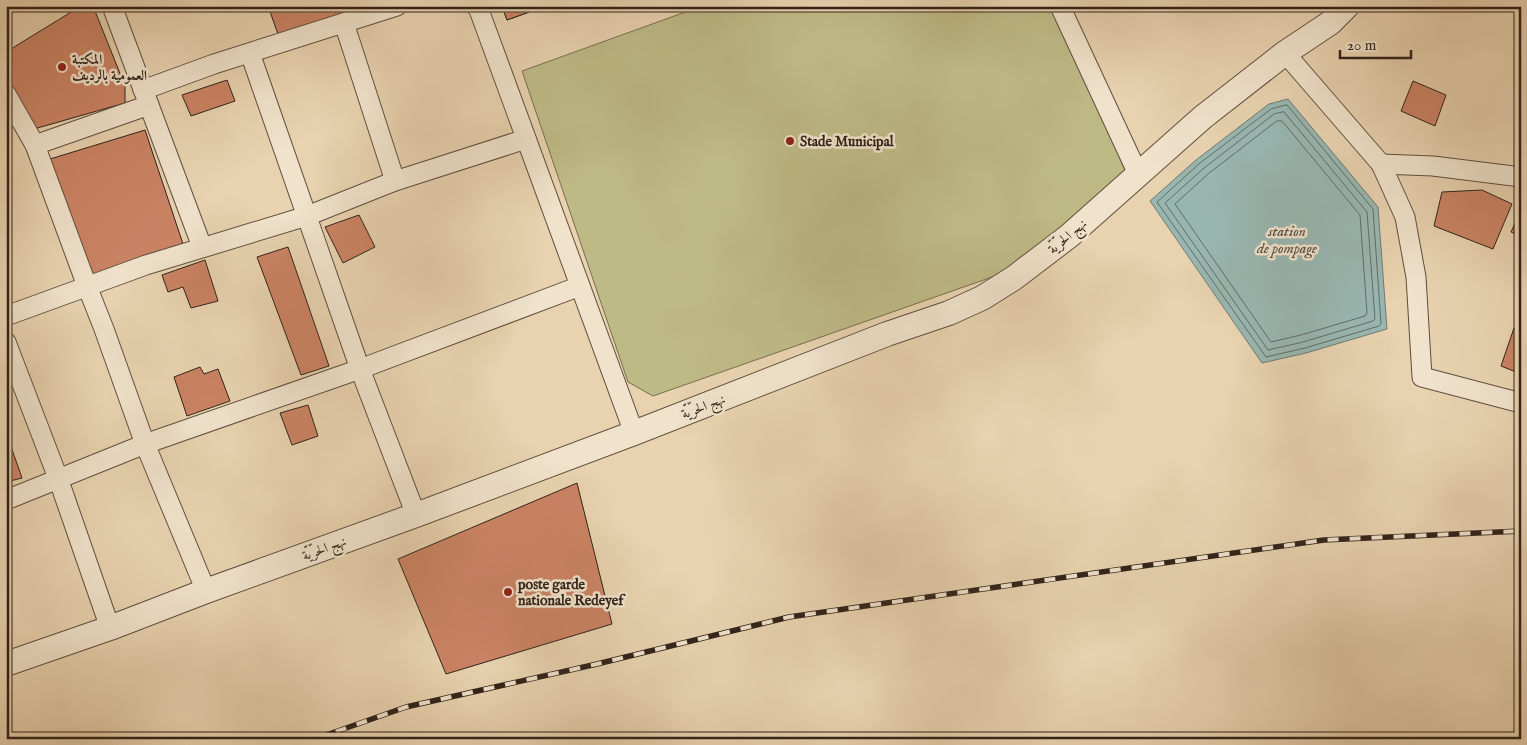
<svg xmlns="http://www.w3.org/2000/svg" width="1527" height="745" font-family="'IM FELL English',Amiri,serif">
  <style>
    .green { fill: #beba86; stroke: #786e50 }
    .water { fill: #98b6b0; stroke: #6f7b74 }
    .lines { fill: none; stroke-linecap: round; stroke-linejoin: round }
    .shore { stroke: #646c65; stroke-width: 1 }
    .building { fill: #ca8364; stroke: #31231a }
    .minor-casing { stroke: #5f4f3f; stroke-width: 21 }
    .tertiary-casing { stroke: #5f4f3f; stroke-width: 26 }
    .minor { stroke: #f0e2cb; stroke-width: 19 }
    .tertiary { stroke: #f0e2cb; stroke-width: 24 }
    .rail-casing { stroke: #31231a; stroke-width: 5.5 }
    .rail { stroke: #f0e2cb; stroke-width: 4; stroke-dasharray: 11; stroke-linecap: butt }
    .poi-dot { fill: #8f2418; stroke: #f0e2cb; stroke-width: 2 }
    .labels { text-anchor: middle; stroke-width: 5; stroke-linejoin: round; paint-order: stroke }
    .poi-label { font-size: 14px; font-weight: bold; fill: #31231a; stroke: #f0e2cb; text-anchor: start }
    .street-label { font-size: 14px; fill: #31231a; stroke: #f0e2cb }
    .water-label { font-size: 15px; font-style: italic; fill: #4b4840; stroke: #f0e2cb }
  </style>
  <rect width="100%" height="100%" fill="#e8d2af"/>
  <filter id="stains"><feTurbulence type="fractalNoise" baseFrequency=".004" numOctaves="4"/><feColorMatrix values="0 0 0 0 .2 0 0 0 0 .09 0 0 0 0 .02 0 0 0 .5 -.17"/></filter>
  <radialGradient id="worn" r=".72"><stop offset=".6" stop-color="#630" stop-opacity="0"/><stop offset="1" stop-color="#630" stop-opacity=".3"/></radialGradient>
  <!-- green -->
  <path class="green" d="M 702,6 L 1057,6 L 1126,173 L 1012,270 L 653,396 L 628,382 L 522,71 Z"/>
  <!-- water -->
  <path class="water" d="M 1288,99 L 1378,207 L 1387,329 L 1306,353 L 1262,363 L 1150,201 L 1196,160 L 1269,104 Z"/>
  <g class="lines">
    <!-- shore -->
    <g class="shore">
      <path d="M 1287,105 L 1373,209 L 1381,324 L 1379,326 L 1305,348 L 1266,357 L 1157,202 L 1200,163 L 1271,109 Z"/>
      <path d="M 1284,112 L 1367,212 L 1375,319 L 1373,321 L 1303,342 L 1268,350 L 1165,203 L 1204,168 L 1274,114 Z"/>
      <path d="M 1277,121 L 1282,121 L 1360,215 L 1367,313 L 1365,316 L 1301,335 L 1271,342 L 1175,204 L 1208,174 Z"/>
    </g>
  </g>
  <!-- building -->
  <g class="building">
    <path d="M 81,6 L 93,6 L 125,86 L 125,103 L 27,131 L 6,82 L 6,52 Z"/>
    <path d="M 268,6 L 368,6 L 279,37 Z"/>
    <path d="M 502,6 L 546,6 L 507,20 Z"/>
    <path d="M 502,6 L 546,6 L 507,20 Z"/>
    <path d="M 227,80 L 235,101 L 191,116 L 182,95 Z"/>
    <path d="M 1413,81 L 1446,95 L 1435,126 L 1401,111 Z"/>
    <path d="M 145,130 L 185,250 L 91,283 L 50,159 Z"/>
    <path d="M 1482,190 L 1512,204 L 1493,249 L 1434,226 L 1442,192 Z"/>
    <path d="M 1521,210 L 1521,236 L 1511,232 Z"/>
    <path d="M 359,215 L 375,247 L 343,263 L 325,227 Z"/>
    <path d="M 288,247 L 329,366 L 301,375 L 257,257 Z"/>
    <path d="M 205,260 L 218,301 L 191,308 L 183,287 L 168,292 L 162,275 Z"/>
    <path d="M 1514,328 L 1521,331 L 1521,374 L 1501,366 Z"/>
    <path d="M 200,367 L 204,374 L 218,369 L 230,401 L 187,416 L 174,377 Z"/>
    <path d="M 308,405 L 318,436 L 292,445 L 280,413 Z"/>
    <path d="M 6,438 L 8,438 L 22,478 L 6,482 Z"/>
    <path d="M 577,483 L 612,624 L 446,674 L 398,559 Z"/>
  </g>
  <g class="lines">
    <!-- minor casing -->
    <g class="minor-casing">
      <g id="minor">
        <path d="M 112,6 L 202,247"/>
        <path d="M 476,6 L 479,10 L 634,433"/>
        <path d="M 1060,6 L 1138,174"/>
        <path d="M 344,23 L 395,181"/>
        <path d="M 250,53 L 360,369 L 416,515"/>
        <path d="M 1285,53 L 1381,164 L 1405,217 L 1416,277 L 1422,377 L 1521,403"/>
        <path d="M 143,90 L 214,64 L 397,6"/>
        <path d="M 6,94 L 35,145 L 87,286 L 104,329 L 145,444 L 206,591"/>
        <path d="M 35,145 L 149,105"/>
        <path d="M 1381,164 L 1433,166 L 1521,177"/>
        <path d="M 6,316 L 146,265 L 307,216 L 395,181 L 526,139"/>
        <path d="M 6,342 L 58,478 L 110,628"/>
        <path d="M 6,500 L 145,444 L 360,369 L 580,286"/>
      </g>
    </g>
    <!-- tertiary casing -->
    <g class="tertiary-casing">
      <path id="tertiary" d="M 6,664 L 110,628 L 206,591 L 416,515 L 634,433 L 887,334 L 949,313 L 982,298 L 1014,278 L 1069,236 L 1203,117 L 1285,53 L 1330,23 L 1347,6"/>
    </g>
    <!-- minor -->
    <use href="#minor" class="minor"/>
    <!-- tertiary -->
    <use href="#tertiary" class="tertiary"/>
    <!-- rail casing -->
    <g class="rail-casing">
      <path id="rail" d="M 315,739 L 406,707 L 597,664 L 789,617 L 1324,540 L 1521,531"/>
    </g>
    <!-- rail -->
    <use href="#rail" class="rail"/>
  </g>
  <!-- markers -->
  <g class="poi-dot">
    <circle cx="62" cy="67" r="5"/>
    <circle cx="790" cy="141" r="5"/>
    <circle cx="508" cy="592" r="5"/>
  </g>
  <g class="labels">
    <!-- poi labels -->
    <g class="poi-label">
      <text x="72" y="64">المكتبة<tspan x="72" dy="16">العمومية بالرديف</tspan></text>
      <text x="800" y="146">Stade Municipal</text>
      <text x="518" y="589">poste garde<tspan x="518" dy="16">nationale Redeyef</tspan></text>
    </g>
    <!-- street labels -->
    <g class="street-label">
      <text transform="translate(1067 236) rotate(-40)" y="5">نهج الحرّيّة</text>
      <text transform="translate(703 406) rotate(-21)" y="5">نهج الحرّيّة</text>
      <text transform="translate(324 548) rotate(-20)" y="5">نهج الحرّيّة</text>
    </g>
    <!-- water labels -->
    <g class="water-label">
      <text x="1287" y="236">station<tspan x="1287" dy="17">de pompage</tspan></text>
    </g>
  </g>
  <!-- margin -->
  <rect width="1527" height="745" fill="none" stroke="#e8d2af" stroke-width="25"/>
  <rect x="8" y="8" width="1512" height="730" fill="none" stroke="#31231a" stroke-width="2.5"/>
  <rect x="12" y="12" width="1502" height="720" fill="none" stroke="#31231a"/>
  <!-- scale -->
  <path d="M1340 50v8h71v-8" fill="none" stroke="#31231a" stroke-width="2.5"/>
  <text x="1347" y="50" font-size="15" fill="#31231a" stroke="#f0e2cb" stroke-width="4" paint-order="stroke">20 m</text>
  <rect width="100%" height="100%" filter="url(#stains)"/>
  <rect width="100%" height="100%" fill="url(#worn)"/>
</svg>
